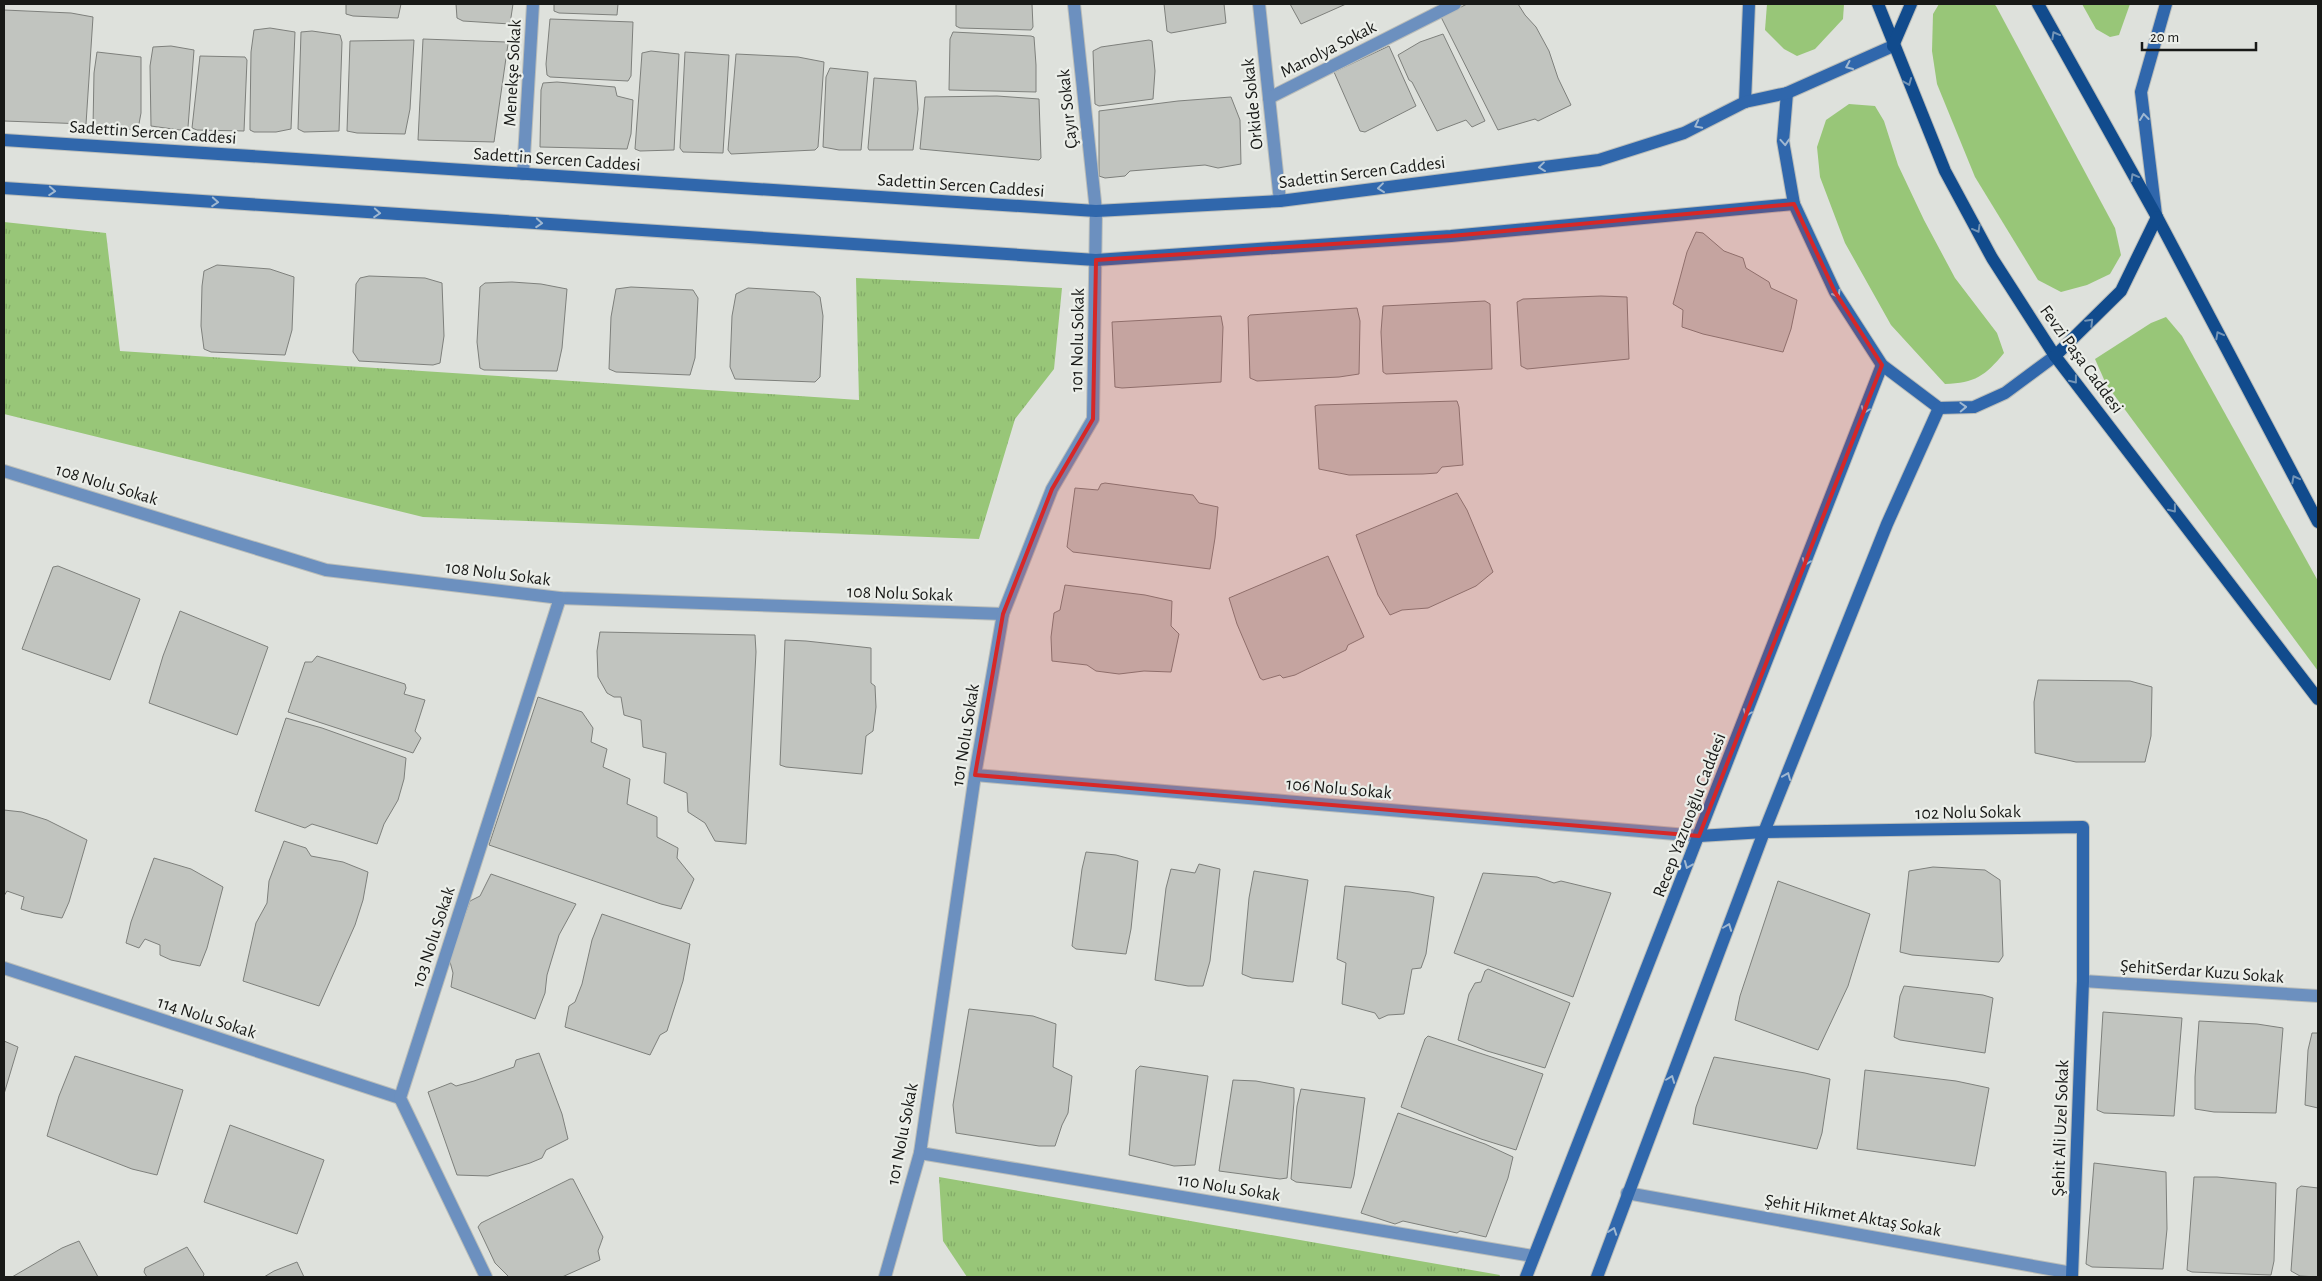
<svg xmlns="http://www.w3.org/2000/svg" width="2322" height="1281" font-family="'Alegreya Sans',sans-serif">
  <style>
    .grass { fill: #98c678 }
    .park { fill: url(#park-tufts) }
    .building { fill: #c1c4bf; stroke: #7e807c }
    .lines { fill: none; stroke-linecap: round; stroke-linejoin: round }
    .street-casing { stroke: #babdb9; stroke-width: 14 }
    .secondary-casing { stroke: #babdb9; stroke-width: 14 }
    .primary-casing { stroke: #babdb9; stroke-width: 14 }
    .street { stroke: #6c90bf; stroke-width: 12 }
    .secondary { stroke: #3067ac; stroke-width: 12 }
    .primary { stroke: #114b8d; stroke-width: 12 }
    .oneway { stroke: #7394b6 }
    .oneway2 { stroke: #a0b8d1 }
    .marked { fill: #d62828; fill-opacity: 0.2; stroke: #d62828; stroke-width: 4; stroke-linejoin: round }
    .labels { text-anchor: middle; stroke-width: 4.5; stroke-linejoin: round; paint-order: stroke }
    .street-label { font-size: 18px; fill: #181917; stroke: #ebeee9 }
  </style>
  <defs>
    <pattern id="park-tufts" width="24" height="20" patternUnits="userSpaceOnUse" patternTransform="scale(1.25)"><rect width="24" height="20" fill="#98c678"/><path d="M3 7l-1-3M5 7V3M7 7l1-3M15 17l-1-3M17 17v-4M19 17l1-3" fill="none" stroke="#82aa67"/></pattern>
  </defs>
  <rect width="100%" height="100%" fill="#dee1dc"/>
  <!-- grass -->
  <g class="grass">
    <path d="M 1767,4 L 1844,4 L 1843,19 L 1815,49 L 1797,56 L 1784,49 L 1765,30 Z"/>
    <path d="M 1939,4 L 1994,4 L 1996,6 L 2115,228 L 2121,255 L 2110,274 L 2087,285 L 2061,292 L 2038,280 L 1975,177 L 1937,84 L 1932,51 L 1933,14 Z"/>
    <path d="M 2082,4 L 2130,4 L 2119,35 L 2110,37 L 2096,29 Z"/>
    <path d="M 1849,104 L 1875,106 L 1884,121 L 1898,165 L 1924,220 L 1955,278 L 1997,333 L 2004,353 C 1985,376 1975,383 1945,384 L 1891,325 L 1845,243 L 1820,177 L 1817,147 L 1826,120 Z"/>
    <path d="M 2166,317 L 2182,336 L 2318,581 L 2318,671 L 2106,384 L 2095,359 L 2151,323 Z"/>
  </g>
  <!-- park -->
  <g class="park">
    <path d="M 4,222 L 106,233 L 120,351 L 859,400 L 856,278 L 1062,288 L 1054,369 L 1015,419 L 979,539 L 423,517 L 4,414 Z"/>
    <path d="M 939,1177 L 1500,1275 L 1499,1277 L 967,1277 L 943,1241 Z"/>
  </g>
  <!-- building -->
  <g class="building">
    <path d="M 346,4 L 401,4 L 398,18 L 353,16 L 346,14 Z"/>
    <path d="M 456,4 L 513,4 L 510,24 L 463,21 L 457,18 Z"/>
    <path d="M 554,4 L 618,4 L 617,15 L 559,13 L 554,11 Z"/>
    <path d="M 956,4 L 1032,4 L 1033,27 L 1031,30 L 960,28 L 956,26 Z"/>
    <path d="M 1164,4 L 1224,4 L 1226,23 L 1171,33 L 1167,31 Z"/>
    <path d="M 1290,4 L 1346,4 L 1301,24 Z"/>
    <path d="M 1467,4 L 1518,4 L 1525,15 L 1536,27 L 1549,51 L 1558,78 L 1571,105 L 1538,121 L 1535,119 L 1498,130 L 1441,17 Z"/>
    <path d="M 4,10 L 71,13 L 93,17 L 86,124 L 4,121 Z"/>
    <path d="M 550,19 L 633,22 L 631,76 L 628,81 L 550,77 L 547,75 L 546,64 Z"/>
    <path d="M 270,28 L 295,32 L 291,129 L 276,132 L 254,132 L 250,130 L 250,120 L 251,52 L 254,30 Z"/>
    <path d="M 312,31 L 340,35 L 342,42 L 339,131 L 304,132 L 298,129 L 301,32 Z"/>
    <path d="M 953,32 L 1031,36 L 1034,37 L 1036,65 L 1036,92 L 949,90 L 950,39 Z"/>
    <path d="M 1443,34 L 1485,121 L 1472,127 L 1466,120 L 1437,131 L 1412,82 L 1409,80 L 1398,55 L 1420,42 Z"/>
    <path d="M 423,39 L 506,42 L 508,44 L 494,142 L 418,140 Z"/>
    <path d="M 414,40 L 410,109 L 405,134 L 357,133 L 347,131 L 350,41 Z"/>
    <path d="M 1149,40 L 1152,41 L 1155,71 L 1153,99 L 1099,106 L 1095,104 L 1093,51 L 1101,47 Z"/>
    <path d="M 171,46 L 194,50 L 188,127 L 180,130 L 151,126 L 150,66 L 153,47 Z"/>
    <path d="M 1389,46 L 1416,106 L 1365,132 L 1360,131 L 1334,72 Z"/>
    <path d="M 651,51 L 679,54 L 674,150 L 640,151 L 635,149 L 642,53 Z"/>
    <path d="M 97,52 L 141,57 L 141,113 L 138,129 L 101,130 L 93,127 L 94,73 Z"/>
    <path d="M 685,52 L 729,55 L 723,153 L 683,152 L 680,148 Z"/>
    <path d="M 736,54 L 798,57 L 824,62 L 820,120 L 818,147 L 815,150 L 731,154 L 728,150 Z"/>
    <path d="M 200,56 L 245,57 L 247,60 L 244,131 L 197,130 L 192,128 Z"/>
    <path d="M 830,68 L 868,72 L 861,150 L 839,150 L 823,147 L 826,77 Z"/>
    <path d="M 874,78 L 916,81 L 918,109 L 913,150 L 869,150 L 868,148 Z"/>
    <path d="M 557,82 L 615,87 L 617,96 L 633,100 L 631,134 L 627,149 L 540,147 L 541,90 L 543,83 Z"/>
    <path d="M 997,96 L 1039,99 L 1041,158 L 1039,160 L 920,149 L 925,97 Z"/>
    <path d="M 1231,97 L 1240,120 L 1241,164 L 1218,168 L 1205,165 L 1130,171 L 1125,176 L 1105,178 L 1099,176 L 1099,111 L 1178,101 Z"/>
    <path d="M 1696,232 L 1703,233 L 1724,251 L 1743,258 L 1746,268 L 1769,282 L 1771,288 L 1797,300 L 1791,329 L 1783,352 L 1703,334 L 1682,327 L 1683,310 L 1673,304 L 1687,252 Z"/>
    <path d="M 217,265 L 270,269 L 294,277 L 292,330 L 285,355 L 211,352 L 204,349 L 201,326 L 202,286 L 204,271 Z"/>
    <path d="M 369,276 L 425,278 L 442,283 L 444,336 L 440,363 L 433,365 L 359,361 L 353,352 L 356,284 L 360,278 Z"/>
    <path d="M 512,282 L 541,284 L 567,289 L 562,348 L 557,371 L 484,370 L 480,368 L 477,342 L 480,287 L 485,283 Z"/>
    <path d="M 631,287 L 693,290 L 698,298 L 695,358 L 690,375 L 616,372 L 609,369 L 611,317 L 616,289 Z"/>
    <path d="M 748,288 L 814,292 L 820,297 L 823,316 L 820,377 L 815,382 L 735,379 L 730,367 L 732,316 L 736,294 Z"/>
    <path d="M 1601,296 L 1627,297 L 1629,359 L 1527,369 L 1521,366 L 1517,302 L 1523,299 Z"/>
    <path d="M 1485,301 L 1490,304 L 1492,369 L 1386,374 L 1383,372 L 1381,332 L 1383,306 Z"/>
    <path d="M 1357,308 L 1360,321 L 1359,374 L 1339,377 L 1257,381 L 1250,378 L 1248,317 L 1250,315 Z"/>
    <path d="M 1221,316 L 1223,327 L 1221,382 L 1122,388 L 1115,387 L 1112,322 Z"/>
    <path d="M 1457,401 L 1459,407 L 1463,465 L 1442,467 L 1437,473 L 1423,474 L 1349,475 L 1319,469 L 1315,406 L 1318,405 Z"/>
    <path d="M 1105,483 L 1193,495 L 1199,503 L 1218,507 L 1215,538 L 1210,569 L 1073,552 L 1067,547 L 1075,488 L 1098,490 L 1101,484 Z"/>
    <path d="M 1457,493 L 1467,510 L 1493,572 L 1476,586 L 1428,608 L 1402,610 L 1390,615 L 1378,595 L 1356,535 Z"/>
    <path d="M 1328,556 L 1364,637 L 1348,645 L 1346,650 L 1295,675 L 1283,678 L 1280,675 L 1263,680 L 1260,678 L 1237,624 L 1229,598 Z"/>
    <path d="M 58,566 L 140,599 L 110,680 L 22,649 L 53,567 Z"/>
    <path d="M 1065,585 L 1145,595 L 1172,601 L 1171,626 L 1179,634 L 1171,672 L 1144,671 L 1119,674 L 1096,671 L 1087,665 L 1052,661 L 1051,637 L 1054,613 L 1060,610 Z"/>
    <path d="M 180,611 L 268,647 L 237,735 L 149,703 L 163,656 Z"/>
    <path d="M 600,632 L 755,635 L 756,652 L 746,844 L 715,841 L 705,823 L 688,812 L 687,793 L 664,783 L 666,753 L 643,747 L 641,720 L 624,715 L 621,697 L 614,697 L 607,693 L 598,677 L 597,651 Z"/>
    <path d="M 785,640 L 806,641 L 871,648 L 871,683 L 875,686 L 876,707 L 873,731 L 866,736 L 862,774 L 786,767 L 780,765 Z"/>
    <path d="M 317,656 L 405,684 L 406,688 L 404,694 L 425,700 L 415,731 L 421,738 L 413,753 L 288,712 L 305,662 L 312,662 Z"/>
    <path d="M 2038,680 L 2130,681 L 2152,687 L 2151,736 L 2145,762 L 2076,762 L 2035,753 L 2034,702 Z"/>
    <path d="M 538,697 L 582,712 L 593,728 L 591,742 L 607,749 L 603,767 L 630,779 L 627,804 L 657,817 L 657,837 L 678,848 L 677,858 L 694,879 L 681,909 L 661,904 L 489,845 Z"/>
    <path d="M 286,718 L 322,728 L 406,758 L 404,779 L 398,800 L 384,824 L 377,844 L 312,824 L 305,828 L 255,811 Z"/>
    <path d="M 4,810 L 22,812 L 47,820 L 87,840 L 69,902 L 62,918 L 34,913 L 21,909 L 24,897 L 7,891 L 4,896 Z"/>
    <path d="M 284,841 L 306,848 L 311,856 L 343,862 L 368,872 L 363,900 L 355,925 L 319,1006 L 243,981 L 256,923 L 267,903 L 269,881 Z"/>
    <path d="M 1086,852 L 1116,855 L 1138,861 L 1131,929 L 1126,954 L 1076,949 L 1072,946 L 1082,869 Z"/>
    <path d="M 154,858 L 191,869 L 223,887 L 207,948 L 200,966 L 171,960 L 160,955 L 160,945 L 145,939 L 139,948 L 126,943 L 131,922 Z"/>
    <path d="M 1199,864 L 1220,869 L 1210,961 L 1203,986 L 1188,986 L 1155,980 L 1166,888 L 1171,869 L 1195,873 Z"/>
    <path d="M 1933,867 L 1985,870 L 2000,880 L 2003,956 L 1999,962 L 1912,955 L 1900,952 L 1909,871 Z"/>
    <path d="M 1254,871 L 1308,880 L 1293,982 L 1252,978 L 1242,974 L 1249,898 Z"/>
    <path d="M 1483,873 L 1537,877 L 1554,883 L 1561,881 L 1611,893 L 1573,997 L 1454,953 Z"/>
    <path d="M 491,874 L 576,904 L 559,935 L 547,975 L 545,993 L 535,1019 L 451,987 L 453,973 L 449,958 L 470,901 L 480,896 Z"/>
    <path d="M 1778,881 L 1870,914 L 1848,986 L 1818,1050 L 1735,1020 L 1740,996 Z"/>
    <path d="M 1345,886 L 1410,892 L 1434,897 L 1426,954 L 1421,968 L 1412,969 L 1404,1014 L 1388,1015 L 1379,1019 L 1375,1013 L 1342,1004 L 1346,963 L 1337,959 Z"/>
    <path d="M 602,914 L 690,944 L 683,981 L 667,1031 L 660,1035 L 650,1055 L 565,1027 L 569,1006 L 575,1002 L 582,984 L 592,940 Z"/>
    <path d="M 1488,969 L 1570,1003 L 1545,1068 L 1487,1051 L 1458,1040 L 1469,994 L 1475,983 L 1481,982 L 1485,971 Z"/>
    <path d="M 1904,986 L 1983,995 L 1993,998 L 1985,1053 L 1900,1040 L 1894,1037 L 1900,996 Z"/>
    <path d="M 969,1009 L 1033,1016 L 1056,1024 L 1053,1067 L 1072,1076 L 1068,1113 L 1062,1125 L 1055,1146 L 1039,1146 L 956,1133 L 953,1105 Z"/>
    <path d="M 2103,1012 L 2182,1018 L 2174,1116 L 2104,1113 L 2097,1110 Z"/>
    <path d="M 2199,1021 L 2257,1024 L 2283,1028 L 2276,1113 L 2214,1112 L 2195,1109 L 2195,1077 Z"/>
    <path d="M 2312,1033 L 2318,1033 L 2318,1108 L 2305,1105 L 2308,1050 Z"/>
    <path d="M 1428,1036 L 1543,1074 L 1516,1150 L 1481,1139 L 1401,1107 L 1425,1039 Z"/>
    <path d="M 4,1041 L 18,1047 L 4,1094 Z"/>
    <path d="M 539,1053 L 562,1114 L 568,1139 L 546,1150 L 542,1158 L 530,1163 L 488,1176 L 457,1175 L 428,1092 L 451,1083 L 456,1086 L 474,1081 L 514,1067 L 516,1060 Z"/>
    <path d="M 75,1056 L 183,1090 L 157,1175 L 132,1169 L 47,1136 L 59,1096 Z"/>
    <path d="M 1714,1057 L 1805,1073 L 1830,1079 L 1822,1133 L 1817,1149 L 1693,1124 L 1696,1107 Z"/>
    <path d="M 1140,1066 L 1208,1076 L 1195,1165 L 1174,1166 L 1129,1155 L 1136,1070 Z"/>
    <path d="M 1865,1070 L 1956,1081 L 1989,1088 L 1975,1166 L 1857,1149 Z"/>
    <path d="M 1233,1080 L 1256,1081 L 1294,1088 L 1294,1102 L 1287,1178 L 1280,1179 L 1219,1171 Z"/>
    <path d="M 1301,1089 L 1365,1098 L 1354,1176 L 1351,1188 L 1296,1182 L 1291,1179 L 1297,1106 Z"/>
    <path d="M 1398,1113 L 1485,1144 L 1513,1157 L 1508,1178 L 1486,1237 L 1460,1231 L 1457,1233 L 1403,1221 L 1395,1224 L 1361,1213 Z"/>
    <path d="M 230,1125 L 324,1160 L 297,1234 L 204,1202 Z"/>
    <path d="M 2094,1163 L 2166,1172 L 2167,1229 L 2163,1269 L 2092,1267 L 2086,1264 Z"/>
    <path d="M 2194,1177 L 2217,1177 L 2276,1183 L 2274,1261 L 2271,1275 L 2192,1272 L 2187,1270 Z"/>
    <path d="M 570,1179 L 573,1179 L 603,1237 L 598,1251 L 600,1260 L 562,1277 L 509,1277 L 495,1263 L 478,1227 L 481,1223 Z"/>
    <path d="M 2301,1186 L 2318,1188 L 2318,1277 L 2300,1276 L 2291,1271 L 2297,1189 Z"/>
    <path d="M 79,1241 L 98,1277 L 12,1277 L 62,1248 Z"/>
    <path d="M 187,1247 L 204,1274 L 203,1277 L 147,1277 L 144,1272 L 145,1268 Z"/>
    <path d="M 297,1262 L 304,1277 L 264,1277 L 274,1271 Z"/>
  </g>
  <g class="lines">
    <!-- street casing -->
    <g class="street-casing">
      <g id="street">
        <path d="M 1259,4 L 1280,201"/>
        <path d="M 1269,98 L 1455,4"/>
        <path d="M 523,174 L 533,4"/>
        <path d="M 4,471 L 326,570 L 560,598 L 1003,614"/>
        <path d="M 975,775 L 1699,836"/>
        <path d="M 4,968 L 400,1098"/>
        <path d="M 2083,981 L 2318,996"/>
        <path d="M 920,1153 L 1533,1256"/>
        <path d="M 1627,1193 L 2072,1273"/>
        <path d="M 486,1277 L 400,1098 L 560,598"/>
        <path d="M 885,1277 L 920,1153 L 975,775 L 1003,614 L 1052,489 L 1093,419 L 1096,211 L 1074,4"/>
      </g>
    </g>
    <!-- secondary casing -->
    <g class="secondary-casing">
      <g id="secondary">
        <path d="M 1787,93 L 1783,141 L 1794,204 L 1835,292 L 1882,365 L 1939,408 L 1974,407 L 2005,393 L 2055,356"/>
        <path d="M 1745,102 L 1749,4"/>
        <path d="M 4,140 L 1096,211 L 1280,201 L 1599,160 L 1684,133 L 1745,102 L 1787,93 L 1893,46"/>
        <path d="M 4,188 L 1096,260 L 1451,236 L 1794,204"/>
        <path d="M 2156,215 L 2141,92 L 2166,4"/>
        <path d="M 1699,836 L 1764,832 L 2083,827 L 2083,981 L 2072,1277"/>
        <path d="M 1526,1277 L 1882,365"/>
        <path d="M 1597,1277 L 1764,832 L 1887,524 L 1939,408"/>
      </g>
    </g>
    <!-- primary casing -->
    <g class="primary-casing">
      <g id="primary">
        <path d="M 1878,4 L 1945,171 L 1992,258 L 2055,356 L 2318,699"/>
        <path d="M 2038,4 L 2157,217 L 2318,522"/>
        <path d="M 1893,46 L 1911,4"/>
        <path d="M 2055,356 L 2121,291 L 2157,217"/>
      </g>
    </g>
    <!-- street -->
    <use href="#street" class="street"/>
    <!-- secondary -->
    <use href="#secondary" class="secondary"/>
    <!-- primary -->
    <use href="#primary" class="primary"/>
  </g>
  <!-- one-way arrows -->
  <defs><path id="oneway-chevron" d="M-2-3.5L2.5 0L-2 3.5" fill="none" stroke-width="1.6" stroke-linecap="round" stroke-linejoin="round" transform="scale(1.25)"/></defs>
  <g class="oneway">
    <use href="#oneway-chevron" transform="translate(2055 35) rotate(-119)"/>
    <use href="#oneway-chevron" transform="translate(1908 82) rotate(68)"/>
    <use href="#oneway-chevron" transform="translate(2134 177) rotate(-119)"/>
    <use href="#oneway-chevron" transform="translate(1977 229) rotate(61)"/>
    <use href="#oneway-chevron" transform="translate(2090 322) rotate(-45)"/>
    <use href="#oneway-chevron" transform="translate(2219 335) rotate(-118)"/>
    <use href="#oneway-chevron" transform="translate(2074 380) rotate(52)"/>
    <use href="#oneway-chevron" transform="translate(2295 479) rotate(-118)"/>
    <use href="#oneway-chevron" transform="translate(2173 509) rotate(52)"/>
  </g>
  <g class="oneway2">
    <use href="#oneway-chevron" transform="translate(1849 66) rotate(156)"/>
    <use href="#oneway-chevron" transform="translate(2144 117) rotate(-97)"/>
    <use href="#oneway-chevron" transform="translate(1698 125) rotate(153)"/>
    <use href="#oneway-chevron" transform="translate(1785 142) rotate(86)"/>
    <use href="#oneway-chevron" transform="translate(1542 167) rotate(173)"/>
    <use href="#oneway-chevron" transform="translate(1381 188) rotate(173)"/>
    <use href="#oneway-chevron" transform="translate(52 191) rotate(4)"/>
    <use href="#oneway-chevron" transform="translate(215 202) rotate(4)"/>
    <use href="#oneway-chevron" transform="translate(377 213) rotate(4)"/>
    <use href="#oneway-chevron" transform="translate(539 223) rotate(4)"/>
    <use href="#oneway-chevron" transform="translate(1837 294) rotate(60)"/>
    <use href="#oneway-chevron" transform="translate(1963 407) rotate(-2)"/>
    <use href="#oneway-chevron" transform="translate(1865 410) rotate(111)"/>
    <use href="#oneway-chevron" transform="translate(1806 562) rotate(111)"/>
    <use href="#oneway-chevron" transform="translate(1747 713) rotate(111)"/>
    <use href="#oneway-chevron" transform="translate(1787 776) rotate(-68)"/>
    <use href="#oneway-chevron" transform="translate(1688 865) rotate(112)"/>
    <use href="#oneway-chevron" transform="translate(1728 927) rotate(-69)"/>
    <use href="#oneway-chevron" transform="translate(1671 1079) rotate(-69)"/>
    <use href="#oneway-chevron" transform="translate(1613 1231) rotate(-70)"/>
  </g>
  <!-- marked area -->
  <path class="marked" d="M 1794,204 L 1835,292 L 1882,365 L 1699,836 L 975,775 L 1003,614 L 1052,489 L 1093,419 L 1096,260 L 1451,236 Z"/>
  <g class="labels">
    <!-- street labels -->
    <g class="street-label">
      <text transform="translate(1328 49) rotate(-27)" y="6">Manolya Sokak</text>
      <text transform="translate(512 73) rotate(-87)" y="6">Menekşe Sokak</text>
      <text transform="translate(1252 104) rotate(-96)" y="6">Orkide Sokak</text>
      <text transform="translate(1067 109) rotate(-96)" y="6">Çayır Sokak</text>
      <text transform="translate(153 132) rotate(4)" y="6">Sadettin Sercen Caddesi</text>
      <text transform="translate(557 159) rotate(4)" y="6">Sadettin Sercen Caddesi</text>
      <text transform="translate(1362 172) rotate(-7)" y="6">Sadettin Sercen Caddesi</text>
      <text transform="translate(961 185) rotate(4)" y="6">Sadettin Sercen Caddesi</text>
      <text transform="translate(1077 340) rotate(-89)" y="6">101 Nolu Sokak</text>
      <text transform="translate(2082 359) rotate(54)" y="6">Fevzi Paşa Caddesi</text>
      <text transform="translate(107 484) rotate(17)" y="6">108 Nolu Sokak</text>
      <text transform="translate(498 573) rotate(7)" y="6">108 Nolu Sokak</text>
      <text transform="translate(900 593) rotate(2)" y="6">108 Nolu Sokak</text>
      <text transform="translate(965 735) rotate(-81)" y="6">101 Nolu Sokak</text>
      <text transform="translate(1339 788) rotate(5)" y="6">106 Nolu Sokak</text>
      <text transform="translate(1968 812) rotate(-1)" y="6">102 Nolu Sokak</text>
      <text transform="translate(1689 815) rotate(-69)" y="6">Recep Yazıcıoğlu Caddesi</text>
      <text transform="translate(433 937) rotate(-72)" y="6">103 Nolu Sokak</text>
      <text transform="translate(2202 971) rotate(4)" y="6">ŞehitSerdar Kuzu Sokak</text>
      <text transform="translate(207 1017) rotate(18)" y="6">114 Nolu Sokak</text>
      <text transform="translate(2060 1128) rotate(-88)" y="6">Şehit Ali Uzel Sokak</text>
      <text transform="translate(902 1134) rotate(-79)" y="6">101 Nolu Sokak</text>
      <text transform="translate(1229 1187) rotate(9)" y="6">110 Nolu Sokak</text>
      <text transform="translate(1853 1215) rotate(10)" y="6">Şehit Hikmet Aktaş Sokak</text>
    </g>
  </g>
  <!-- border -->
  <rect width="2322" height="1281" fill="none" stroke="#181917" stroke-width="10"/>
  <!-- scale -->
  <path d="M2142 42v8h114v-8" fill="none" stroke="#181917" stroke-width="2.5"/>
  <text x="2150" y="42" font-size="15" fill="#181917" stroke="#ebeee9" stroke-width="4" paint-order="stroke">20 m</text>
</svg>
